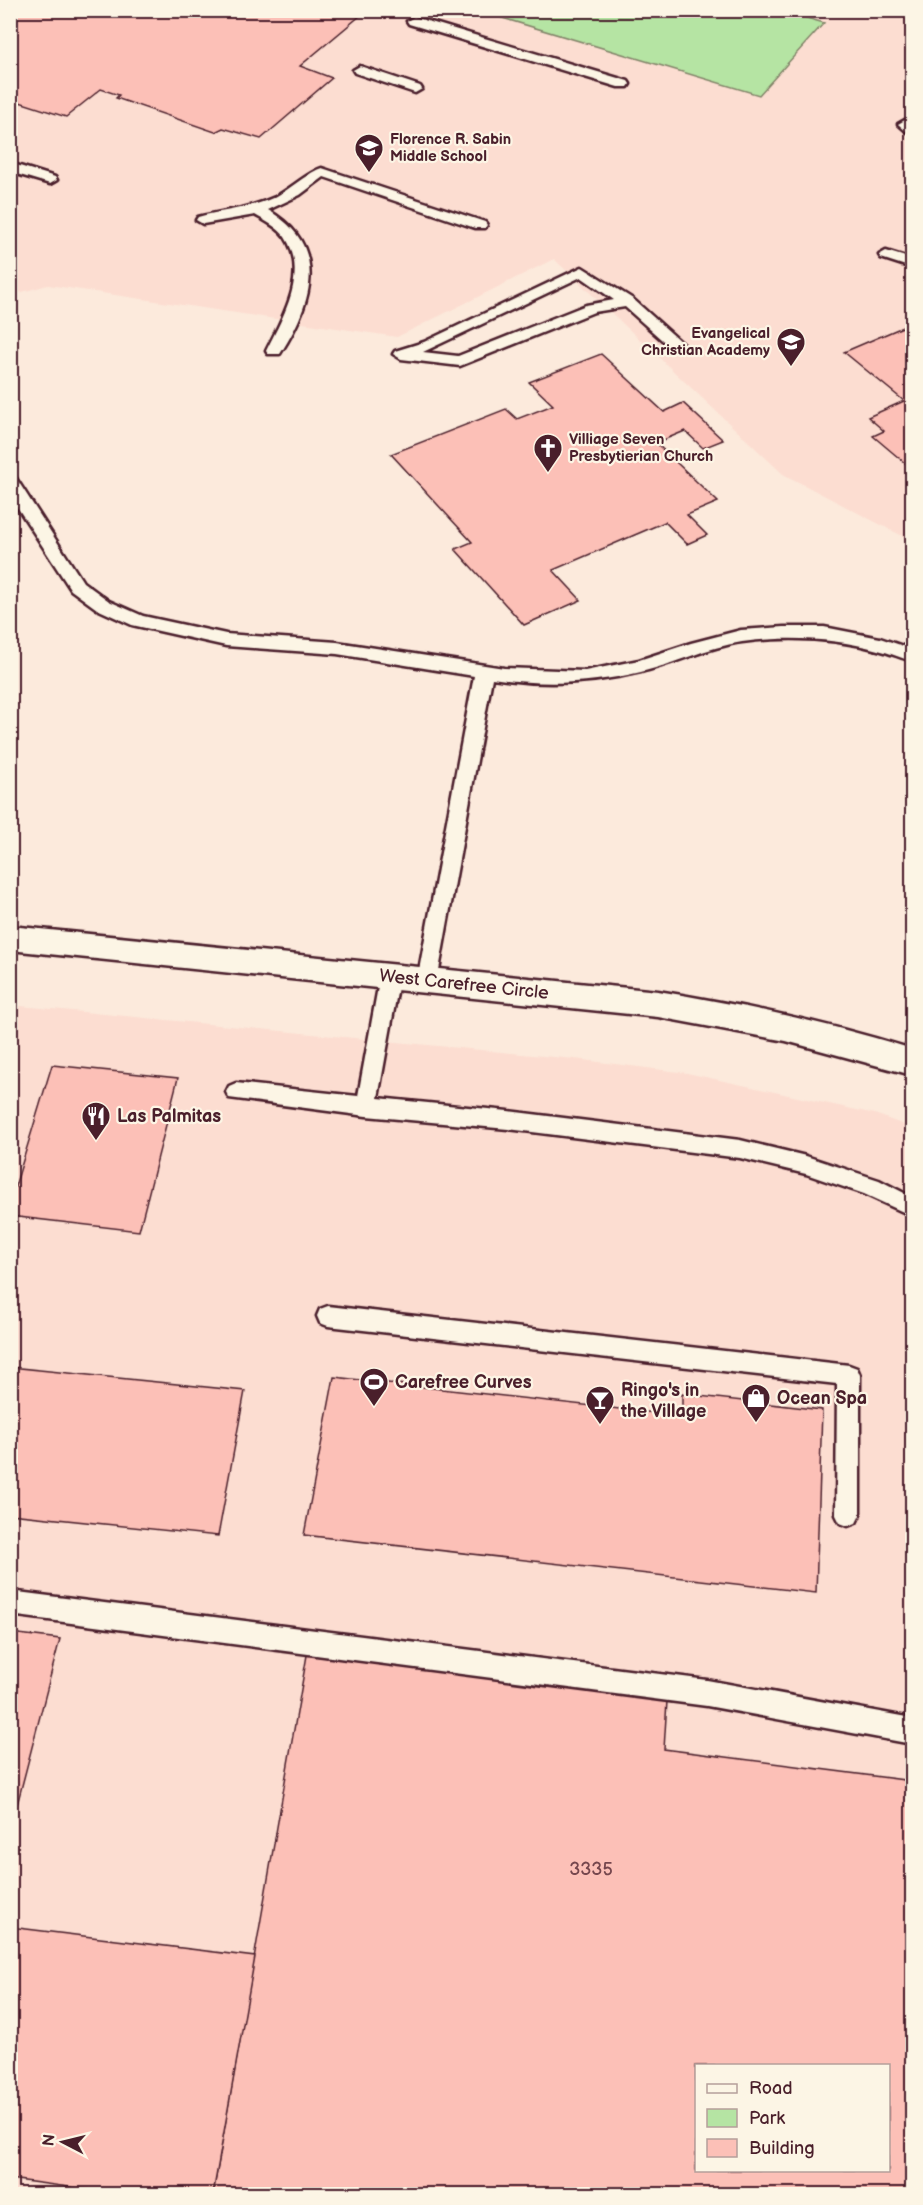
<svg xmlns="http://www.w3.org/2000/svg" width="923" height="2205" font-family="'Balsamiq Sans',sans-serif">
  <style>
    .built { fill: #fcddd1; fill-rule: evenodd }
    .green { fill: #b5e4a3; stroke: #808267; stroke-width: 1.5 }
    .building { fill: #fcc0b7; stroke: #4a1f2b; stroke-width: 1.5; fill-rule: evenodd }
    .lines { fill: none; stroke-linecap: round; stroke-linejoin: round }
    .service-casing { stroke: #4a1f2b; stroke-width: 5 }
    .secondary-casing { stroke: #4a1f2b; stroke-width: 5 }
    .service { fill: #fcf5e5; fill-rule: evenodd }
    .secondary { fill: #fcf5e5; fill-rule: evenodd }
    .labels { text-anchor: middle; stroke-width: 4.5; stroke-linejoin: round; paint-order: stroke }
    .far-poi-label { font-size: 15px; font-weight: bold; fill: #4a1f2b; stroke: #fcf5e5; text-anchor: start }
    .street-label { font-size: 18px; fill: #4a1f2b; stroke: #fcf5e5 }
    .poi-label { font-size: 18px; font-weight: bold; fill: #4a1f2b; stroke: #fcf5e5; text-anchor: start }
    .near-number-label { font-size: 18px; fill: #76474e }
  </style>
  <rect width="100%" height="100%" fill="#fceadc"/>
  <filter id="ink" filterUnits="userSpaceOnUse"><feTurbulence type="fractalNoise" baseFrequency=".0167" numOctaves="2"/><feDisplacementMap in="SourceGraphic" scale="12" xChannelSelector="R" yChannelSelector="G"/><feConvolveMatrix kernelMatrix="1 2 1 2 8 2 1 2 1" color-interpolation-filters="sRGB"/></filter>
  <g filter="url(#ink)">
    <!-- built -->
    <g class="built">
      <path d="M 11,11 L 912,11 L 912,541 L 783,474 L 554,259 L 397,337 L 48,285 L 11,295 Z"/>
      <path d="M 10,1005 L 575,1059 L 687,1073 L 875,1114 L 912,1128 L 912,2194 L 11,2194 ZM 696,2066 L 888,2066 L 888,2170 L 696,2170 Z"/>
    </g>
    <!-- green -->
    <path class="green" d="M 779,10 L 824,23 L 759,95 L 479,11 Z"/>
    <!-- building -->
    <g class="building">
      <path d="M 10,10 L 367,10 L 300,66 L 332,78 L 261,139 L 223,128 L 215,132 L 116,98 L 119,95 L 101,89 L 66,117 L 10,99 Z"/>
      <path d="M 912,323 L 912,469 L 873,436 L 884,431 L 868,417 L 904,401 L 844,352 Z"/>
      <path d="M 601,354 L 664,412 L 683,403 L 723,440 L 703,448 L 685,431 L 656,443 L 718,502 L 687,515 L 707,535 L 687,544 L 665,522 L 553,570 L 581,600 L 524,625 L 455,549 L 472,542 L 391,454 L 506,409 L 517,419 L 553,405 L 529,382 Z"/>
      <path d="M 52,1065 L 178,1078 L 139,1231 L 10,1216 L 10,1203 Z"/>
      <path d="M 10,1367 L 245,1391 L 218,1536 L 10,1514 Z"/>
      <path d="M 334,1377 L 682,1416 L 682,1394 L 822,1410 L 816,1593 L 304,1535 Z"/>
      <path d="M 10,1633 L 60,1639 L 10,1832 Z"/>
      <path d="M 307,1655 L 667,1701 L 664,1749 L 912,1781 L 912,2194 L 213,2194 ZM 696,2066 L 888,2066 L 888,2170 L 696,2170 Z"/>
      <path d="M 10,1927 L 255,1957 L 213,2194 L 120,2194 L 10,2179 Z"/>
    </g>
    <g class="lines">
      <!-- service casing -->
      <g class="service-casing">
        <g id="service">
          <path d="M 414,17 L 628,81 L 630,84 L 628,87 L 618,87 L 409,24 L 407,21 Z"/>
          <path d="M 360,66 L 420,86 L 422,89 L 415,93 L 355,73 L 353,70 Z"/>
          <path d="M 905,120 L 912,123 L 912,133 L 907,132 L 898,124 Z"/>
          <path d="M 10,163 L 55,177 L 57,180 L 50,184 L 10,172 Z"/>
          <path d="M 322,168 L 485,222 L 487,225 L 485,228 L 475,228 L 324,177 L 300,195 L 268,210 C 330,246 313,303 280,354 L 268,354 L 266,351 C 283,317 309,274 285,237 C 278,227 265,221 255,215 L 203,224 L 196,220 L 198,217 C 224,210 249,209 275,197 C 289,190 310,171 322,168 Z"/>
          <path d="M 886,251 L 912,259 L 912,268 L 881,258 L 879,255 Z"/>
          <path d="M 582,267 L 633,299 L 681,342 L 684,345 L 681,348 L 671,348 L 625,307 L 594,312 L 460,366 L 401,359 L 393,354 L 395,351 L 424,342 ZM 581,277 L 614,300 L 586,305 L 458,356 L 423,352 Z"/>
          <path d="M 10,477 L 16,478 L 83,582 L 109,601 L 143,616 L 226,634 L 337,642 L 504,668 L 585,671 L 639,660 L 691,643 L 741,630 L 784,627 L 824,627 L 880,638 L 912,649 L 912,661 C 901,658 890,653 878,650 C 834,638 787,636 742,642 C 707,647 675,664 641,672 C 592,684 541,686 492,678 L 437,981 L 434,987 L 427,989 L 420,987 L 417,981 L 474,676 L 337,654 L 226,646 L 132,625 L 97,609 L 71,590 L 10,496 Z"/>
          <path d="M 390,968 L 397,970 L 400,976 L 378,1098 L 508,1111 L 740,1140 L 806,1156 L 879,1180 L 912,1197 L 912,1216 L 864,1194 L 806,1174 L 740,1158 L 508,1129 L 366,1116 L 229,1098 L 226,1092 L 229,1086 L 236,1083 L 358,1096 L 380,976 L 383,970 Z"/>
          <path d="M 328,1306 L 849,1365 L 857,1368 L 860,1375 L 860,1515 L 856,1523 L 848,1526 L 840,1523 L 836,1515 L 837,1384 L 328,1326 L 320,1323 L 317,1316 L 320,1309 Z"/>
          <path d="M 10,1591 L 707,1680 L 912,1718 L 912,1744 L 707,1706 L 10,1615 Z"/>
        </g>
      </g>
      <!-- secondary casing -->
      <g class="secondary-casing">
        <path id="secondary" d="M 10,926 L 658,991 C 744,1005 829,1023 912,1049 L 912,1075 L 786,1041 L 658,1017 L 10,950 Z"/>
      </g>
      <!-- service -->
      <use href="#service" class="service"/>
      <!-- secondary -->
      <use href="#secondary" class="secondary"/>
    </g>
  </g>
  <!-- icons -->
  <defs>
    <g id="school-pin" transform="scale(1.5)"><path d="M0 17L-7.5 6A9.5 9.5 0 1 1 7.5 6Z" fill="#4a1f2b" stroke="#fcf5e5"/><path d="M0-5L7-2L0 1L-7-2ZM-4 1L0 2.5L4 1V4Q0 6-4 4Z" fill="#fff"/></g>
    <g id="church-pin" transform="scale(1.5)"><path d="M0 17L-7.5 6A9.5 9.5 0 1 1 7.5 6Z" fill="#4a1f2b" stroke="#fcf5e5"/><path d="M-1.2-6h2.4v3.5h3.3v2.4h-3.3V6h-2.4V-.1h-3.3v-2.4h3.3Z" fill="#fff"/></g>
    <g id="restaurant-pin" transform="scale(1.5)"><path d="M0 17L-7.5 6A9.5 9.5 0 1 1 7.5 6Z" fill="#4a1f2b" stroke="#fcf5e5"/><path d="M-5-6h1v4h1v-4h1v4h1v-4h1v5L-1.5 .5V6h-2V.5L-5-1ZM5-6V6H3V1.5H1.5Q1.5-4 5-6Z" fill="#fff"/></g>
    <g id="stadium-pin" transform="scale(1.5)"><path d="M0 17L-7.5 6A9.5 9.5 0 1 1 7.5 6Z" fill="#4a1f2b" stroke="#fcf5e5"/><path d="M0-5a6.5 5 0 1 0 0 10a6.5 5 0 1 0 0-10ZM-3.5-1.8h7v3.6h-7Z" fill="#fff"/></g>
    <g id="shop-pin" transform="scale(1.5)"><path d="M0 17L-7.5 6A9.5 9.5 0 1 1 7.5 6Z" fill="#4a1f2b" stroke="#fcf5e5"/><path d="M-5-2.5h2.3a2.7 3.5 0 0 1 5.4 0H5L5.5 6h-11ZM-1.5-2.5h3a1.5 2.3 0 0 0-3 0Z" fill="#fff"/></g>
    <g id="bar-pin" transform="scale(1.5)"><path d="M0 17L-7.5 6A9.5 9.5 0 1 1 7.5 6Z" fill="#4a1f2b" stroke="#fcf5e5"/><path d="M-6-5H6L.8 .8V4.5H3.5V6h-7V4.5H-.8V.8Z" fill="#fff"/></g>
  </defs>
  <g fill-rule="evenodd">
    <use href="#school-pin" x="369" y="148"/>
    <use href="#school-pin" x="791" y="342"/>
    <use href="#church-pin" x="548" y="448"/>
    <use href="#restaurant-pin" x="96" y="1116"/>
    <use href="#stadium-pin" x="374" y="1382"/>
    <use href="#shop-pin" x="756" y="1398"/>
    <use href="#bar-pin" x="600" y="1400"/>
  </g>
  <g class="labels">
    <!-- far-poi labels -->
    <g class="far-poi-label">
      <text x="390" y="144">Florence R. Sabin<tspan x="390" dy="17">Middle School</tspan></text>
      <text x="770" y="338" text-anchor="end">Evangelical<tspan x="770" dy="17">Christian Academy</tspan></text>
      <text x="569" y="444">Villiage Seven<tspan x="569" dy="17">Presbytierian Church</tspan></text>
    </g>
    <!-- street labels -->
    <g class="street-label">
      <text transform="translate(464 984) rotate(6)" y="6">West Carefree Circle</text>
    </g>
    <!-- poi labels -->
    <g class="poi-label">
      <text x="117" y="1122">Las Palmitas</text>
      <text x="395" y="1388">Carefree Curves</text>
      <text x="621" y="1396">Ringo's in<tspan x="621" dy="21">the Village</tspan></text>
      <text x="777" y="1404">Ocean Spa</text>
    </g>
    <!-- near-number labels -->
    <g class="near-number-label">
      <text x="591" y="1875">3335</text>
    </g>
  </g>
  <!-- margin -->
  <rect width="923" height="2205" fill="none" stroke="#fcf5e5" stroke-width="36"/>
  <rect x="18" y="18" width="887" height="2169" fill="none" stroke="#4a1f2b" stroke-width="2" filter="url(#ink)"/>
  <!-- legend -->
  <rect x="695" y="2064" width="195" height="108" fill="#fcf5e5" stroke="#b59f9b" stroke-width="1.5"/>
  <rect x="707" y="2084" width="30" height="9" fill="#fcf5e5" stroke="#b59f9b" stroke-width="1.5"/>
  <text x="749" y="2094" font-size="18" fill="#4a1f2b">Road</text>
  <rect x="707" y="2109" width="30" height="18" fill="#b5e4a3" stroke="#b59f9b" stroke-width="1.5"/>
  <text x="749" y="2124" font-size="18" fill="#4a1f2b">Park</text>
  <rect x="707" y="2139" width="30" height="18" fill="#fcc0b7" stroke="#b59f9b" stroke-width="1.5"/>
  <text x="749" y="2154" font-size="18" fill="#4a1f2b">Building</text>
  <!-- north arrow -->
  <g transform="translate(63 2142) rotate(277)" stroke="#fcf5e5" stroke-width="4.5" paint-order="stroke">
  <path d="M0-4.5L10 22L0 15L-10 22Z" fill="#4a1f2b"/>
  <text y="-9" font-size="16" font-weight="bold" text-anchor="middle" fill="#4a1f2b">N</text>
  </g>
</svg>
